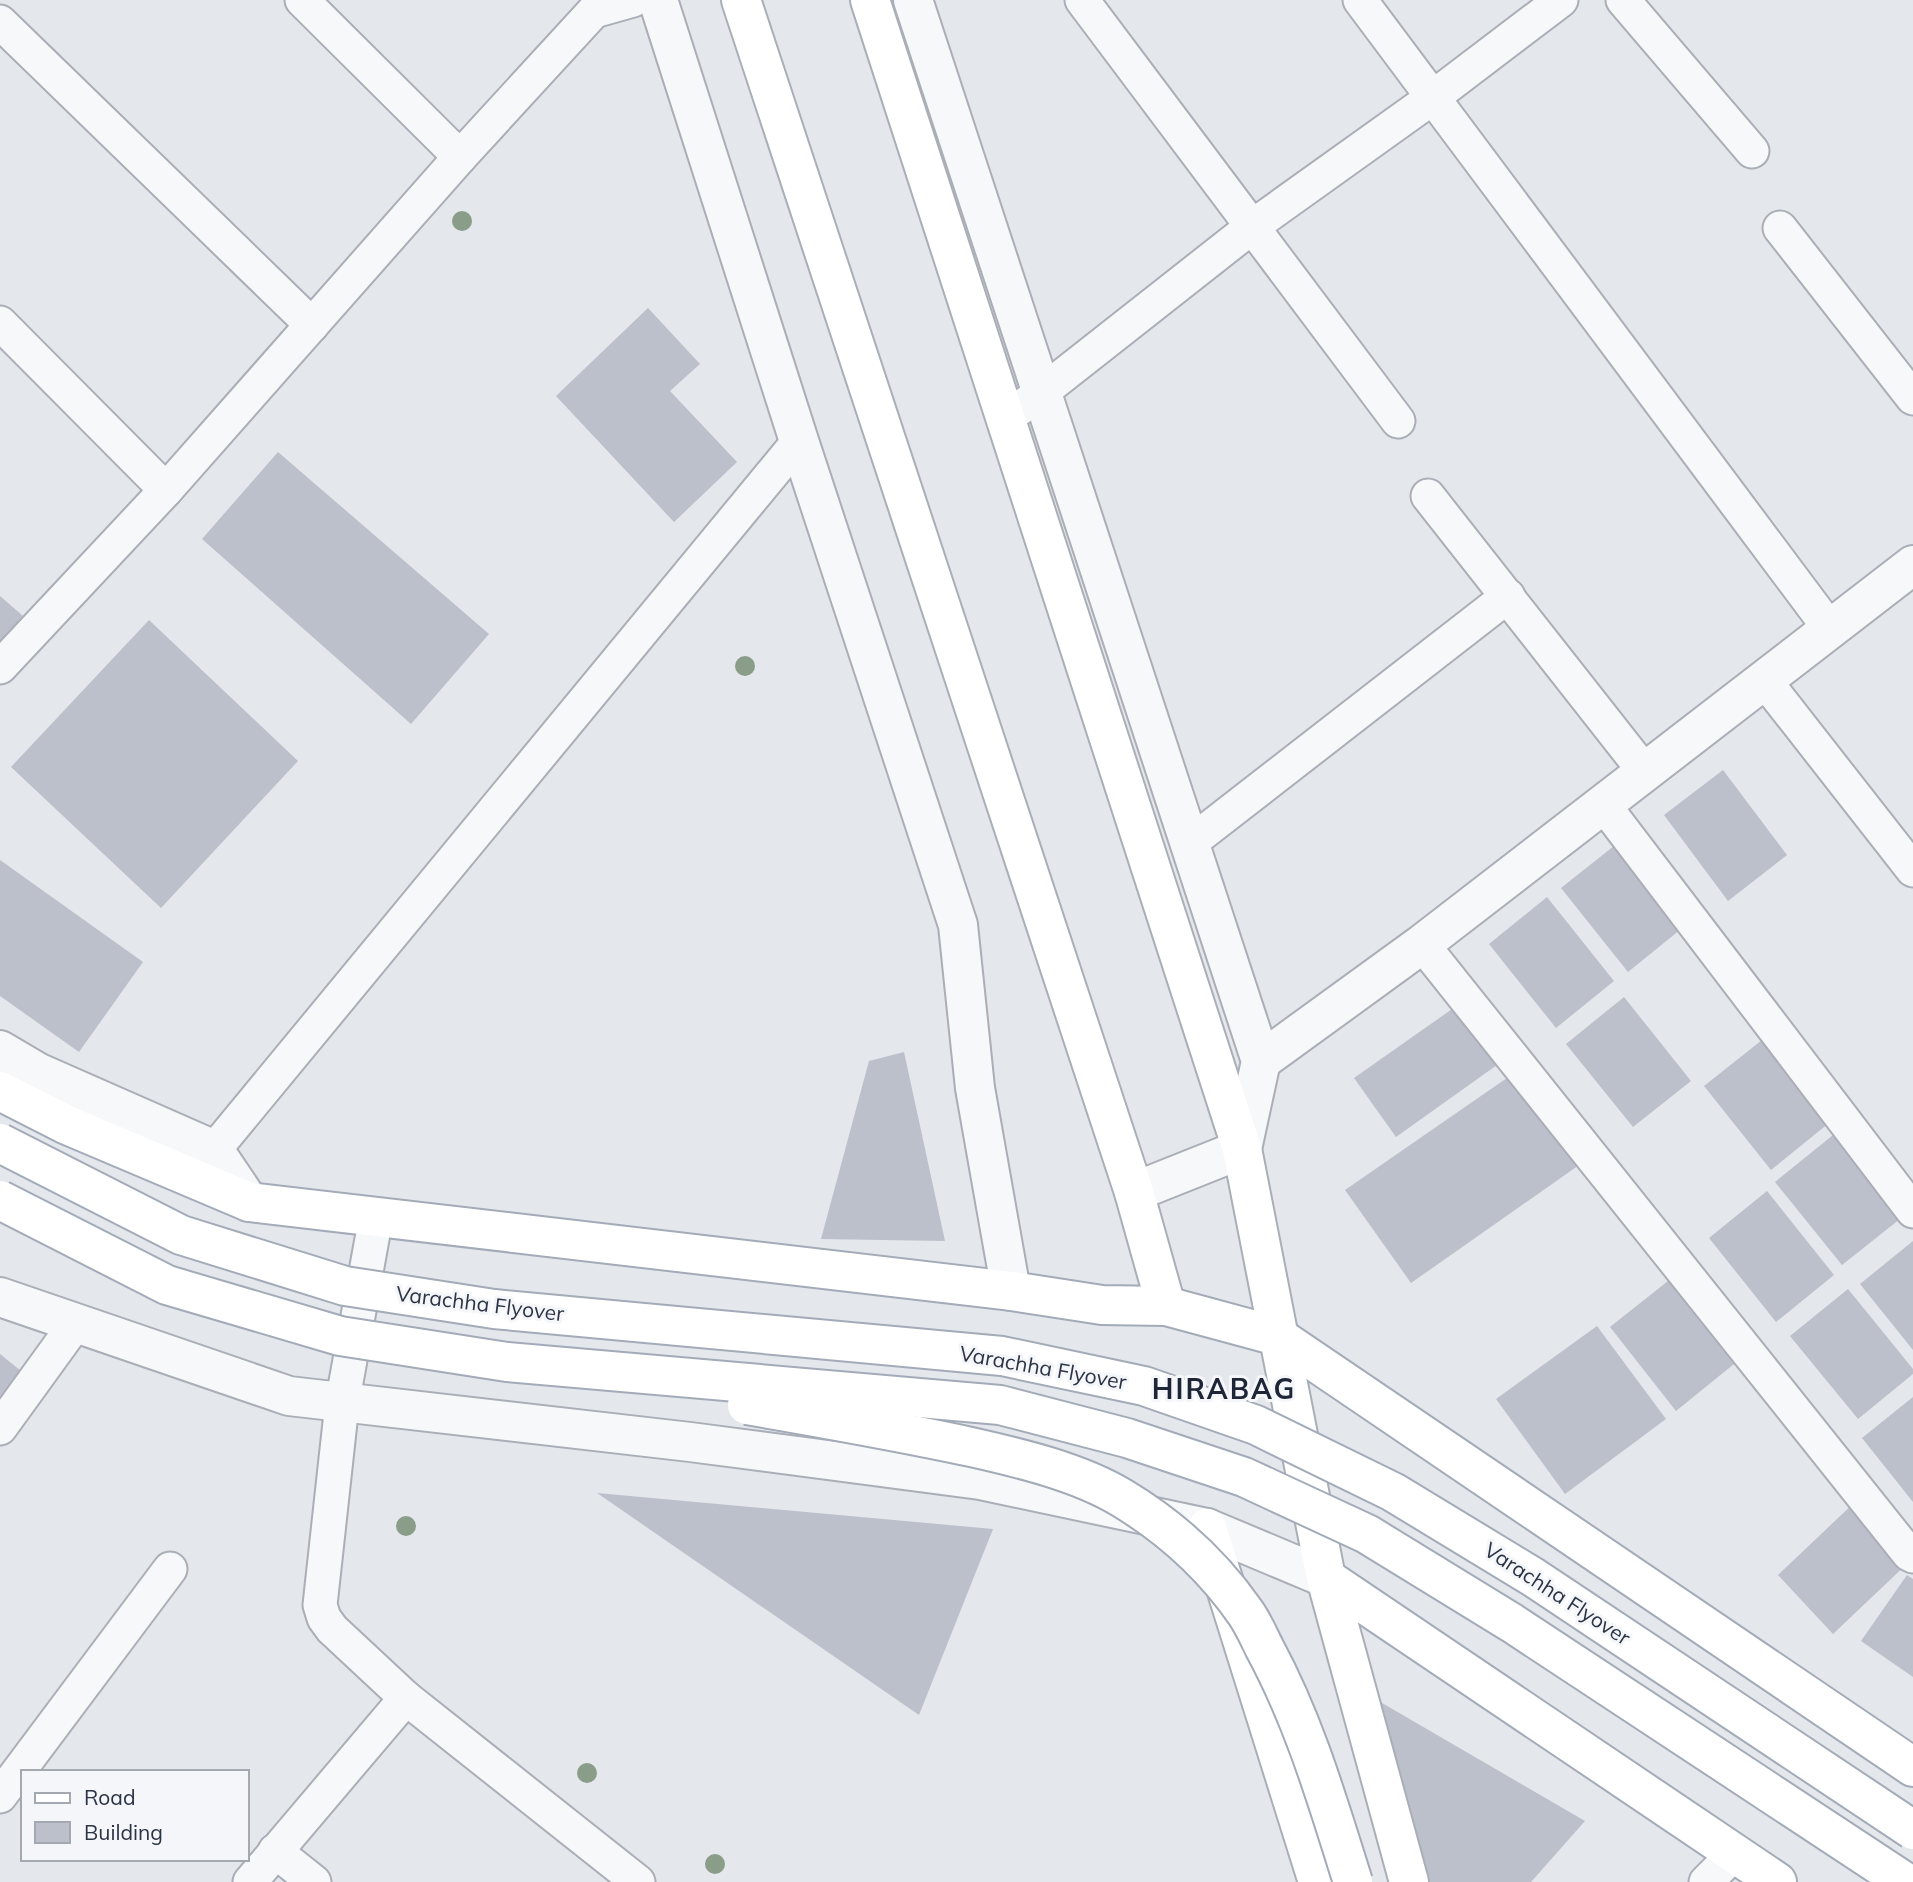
<svg xmlns="http://www.w3.org/2000/svg" width="1913" height="1882" font-family="Mulish,sans-serif">
  <style>
    .building { fill: #bbc0ca }
    .lines { fill: none; stroke-linecap: round; stroke-linejoin: round }
    .minor-casing { stroke: #a9aeb7; stroke-width: 37 }
    .tertiary-casing { stroke: #a9aeb7; stroke-width: 42 }
    .secondary-casing { stroke: #a9aeb7; stroke-width: 42 }
    .primary-casing { stroke: #a3abb8; stroke-width: 42 }
    .minor { stroke: #f7f8fa; stroke-width: 33 }
    .tertiary { stroke: #f7f8fa; stroke-width: 38 }
    .secondary { stroke: #fff; stroke-width: 38 }
    .primary { stroke: #fff; stroke-width: 38 }
    .primary-bridge-casing { stroke: #a3abb8; stroke-width: 42; stroke-linecap: butt }
    .primary-bridge { stroke: #fff; stroke-width: 38 }
    .tree { fill: #899d89 }
    .labels { text-anchor: middle; stroke-width: 6; stroke-linejoin: round; paint-order: stroke }
    .street-label { font-size: 21px; fill: #2b3445; stroke: #f4f6f9 }
    .district-label { font-size: 28px; font-weight: bold; letter-spacing: 2px; fill: #1d2536; stroke: #f4f6f9 }
  </style>
  <rect width="100%" height="100%" fill="#e4e7ec"/>
  <!-- building -->
  <g class="building">
    <path d="M 648,308 L 700,364 L 670,391 L 737,462 L 674,522 L 556,396 Z"/>
    <path d="M 278,452 L 489,634 L 411,724 L 202,539 Z"/>
    <path d="M 0,596 L 23,616 L 0,641 Z"/>
    <path d="M 149,620 L 298,761 L 161,908 L 11,767 Z"/>
    <path d="M 1723,770 L 1787,855 L 1728,901 L 1664,815 Z"/>
    <path d="M 1619,842 L 1686,925 L 1628,972 L 1561,888 Z"/>
    <path d="M 0,860 L 143,962 L 79,1052 L 0,996 Z"/>
    <path d="M 1547,897 L 1614,981 L 1556,1028 L 1489,944 Z"/>
    <path d="M 1624,997 L 1691,1081 L 1633,1127 L 1566,1044 Z"/>
    <path d="M 1455,1007 L 1497,1065 L 1396,1137 L 1354,1078 Z"/>
    <path d="M 1762,1040 L 1829,1123 L 1771,1170 L 1704,1086 Z"/>
    <path d="M 904,1052 L 945,1241 L 821,1239 L 869,1061 Z"/>
    <path d="M 1517,1071 L 1582,1163 L 1411,1283 L 1345,1190 Z"/>
    <path d="M 1833,1135 L 1900,1219 L 1842,1265 L 1775,1182 Z"/>
    <path d="M 1767,1191 L 1834,1275 L 1776,1322 L 1709,1238 Z"/>
    <path d="M 1913,1241 L 1913,1350 L 1860,1284 Z"/>
    <path d="M 1668,1281 L 1734,1364 L 1676,1411 L 1610,1327 Z"/>
    <path d="M 1848,1289 L 1913,1369 L 1913,1374 L 1858,1419 L 1790,1336 Z"/>
    <path d="M 1597,1326 L 1666,1419 L 1565,1494 L 1496,1399 Z"/>
    <path d="M 0,1354 L 31,1379 L 0,1419 Z"/>
    <path d="M 1913,1397 L 1913,1502 L 1862,1438 Z"/>
    <path d="M 597,1493 L 993,1529 L 919,1715 Z"/>
    <path d="M 1856,1501 L 1911,1560 L 1833,1634 L 1778,1575 Z"/>
    <path d="M 1907,1575 L 1913,1579 L 1913,1677 L 1861,1641 Z"/>
    <path d="M 1370,1696 L 1585,1821 L 1531,1882 L 1430,1882 Z"/>
  </g>
  <g class="lines">
    <!-- minor casing -->
    <g class="minor-casing">
      <g id="minor">
        <path d="M 302,0 L 460,157"/>
        <path d="M 1082,0 L 1398,421"/>
        <path d="M 1360,0 L 1830,629"/>
        <path d="M 1623,0 L 1752,151"/>
        <path d="M 0,22 L 312,325"/>
        <path d="M 1780,228 L 1913,398"/>
        <path d="M 0,323 L 166,490"/>
        <path d="M 1005,419 L 1042,392 L 1253,226 L 1432,98 L 1561,0"/>
        <path d="M 1428,496 L 1645,772"/>
        <path d="M 0,667 L 166,490 L 460,157 L 594,11 L 633,0"/>
        <path d="M 1765,681 L 1913,870"/>
        <path d="M 1603,804 L 1913,1211"/>
        <path d="M 1190,843 L 1508,596"/>
        <path d="M 1422,944 L 1909,1554 L 1913,1556"/>
        <path d="M 214,1150 L 799,441"/>
        <path d="M 376,1217 L 342,1404 L 320,1605 L 324,1618 L 332,1629 L 406,1698 L 638,1882"/>
        <path d="M 0,1428 L 76,1323"/>
        <path d="M 0,1796 L 170,1569"/>
        <path d="M 275,1851 L 314,1882"/>
        <path d="M 250,1882 L 406,1698"/>
        <path d="M 1706,1882 L 1734,1854"/>
      </g>
    </g>
    <!-- tertiary casing -->
    <g class="tertiary-casing">
      <g id="tertiary">
        <path d="M 658,0 L 799,441 L 958,925 L 975,1088 L 1011,1291"/>
        <path d="M 913,0 L 1261,1061 L 1242,1149 L 1134,1192"/>
        <path d="M 0,1050 L 39,1073 L 214,1150 L 249,1202"/>
        <path d="M 1261,1061 L 1422,944 L 1913,565"/>
        <path d="M 0,1297 L 289,1396 L 690,1442 L 980,1480 L 1207,1528 L 1326,1578"/>
      </g>
    </g>
    <!-- secondary casing -->
    <g class="secondary-casing">
      <g id="secondary">
        <path d="M 741,0 L 1134,1192 L 1166,1306"/>
        <path d="M 870,0 L 1242,1149 L 1326,1578 L 1409,1882"/>
        <path d="M 1207,1528 L 1318,1882"/>
      </g>
    </g>
    <!-- primary casing -->
    <g class="primary-casing">
      <g id="primary">
        <path d="M 0,1091 L 67,1125 L 249,1202 L 1011,1291 L 1102,1305 L 1166,1306 L 1277,1336 L 1913,1767"/>
        <path d="M 1326,1578 L 1777,1882"/>
      </g>
    </g>
    <!-- minor -->
    <use href="#minor" class="minor"/>
    <!-- tertiary -->
    <use href="#tertiary" class="tertiary"/>
    <!-- secondary -->
    <use href="#secondary" class="secondary"/>
    <!-- primary -->
    <use href="#primary" class="primary"/>
    <!-- primary-bridge casing -->
    <g class="primary-bridge-casing">
      <g id="primary-bridge">
        <path d="M 0,1143 L 181,1235 L 345,1286 L 494,1309 L 1002,1356 L 1144,1386 L 1256,1425 L 1393,1492 L 1533,1577 L 1913,1830"/>
        <path d="M 0,1200 L 167,1285 L 340,1336 L 507,1362 L 1000,1405 L 1127,1438 L 1244,1477 L 1367,1534 L 1512,1623 L 1905,1882"/>
        <path d="M 747,1405 C 822,1418 897,1431 971,1447 C 1020,1458 1079,1472 1122,1498 C 1170,1527 1213,1566 1245,1612 C 1253,1623 1259,1637 1265,1649 C 1305,1723 1328,1803 1353,1882"/>
      </g>
    </g>
    <!-- primary-bridge -->
    <use href="#primary-bridge" class="primary-bridge"/>
  </g>
  <!-- trees -->
  <g class="tree">
    <circle cx="462" cy="221" r="10"/>
    <circle cx="745" cy="666" r="10"/>
    <circle cx="406" cy="1526" r="10"/>
    <circle cx="587" cy="1773" r="10"/>
    <circle cx="715" cy="1864" r="10"/>
  </g>
  <g class="labels">
    <!-- street labels -->
    <g class="street-label">
      <text transform="translate(480 1304) rotate(7)" y="7">Varachha Flyover</text>
      <text transform="translate(1043 1368) rotate(10)" y="7">Varachha Flyover</text>
      <text transform="translate(1557 1594) rotate(33)" y="7">Varachha Flyover</text>
    </g>
    <!-- district labels -->
    <g class="district-label">
      <text x="1224" y="1399">HIRABAG</text>
    </g>
  </g>
  <!-- legend -->
  <rect x="21" y="1770" width="228" height="91" fill="#f4f6f9" stroke="#a4a8b1" stroke-width="2"/>
  <rect x="35" y="1793" width="35" height="10" fill="#ffffff" stroke="#a4a8b1" stroke-width="2"/>
  <text x="84" y="1805" font-size="21" fill="#2b3445">Road</text>
  <rect x="35" y="1822" width="35" height="21" fill="#bbc0ca" stroke="#a4a8b1" stroke-width="2"/>
  <text x="84" y="1840" font-size="21" fill="#2b3445">Building</text>
</svg>
